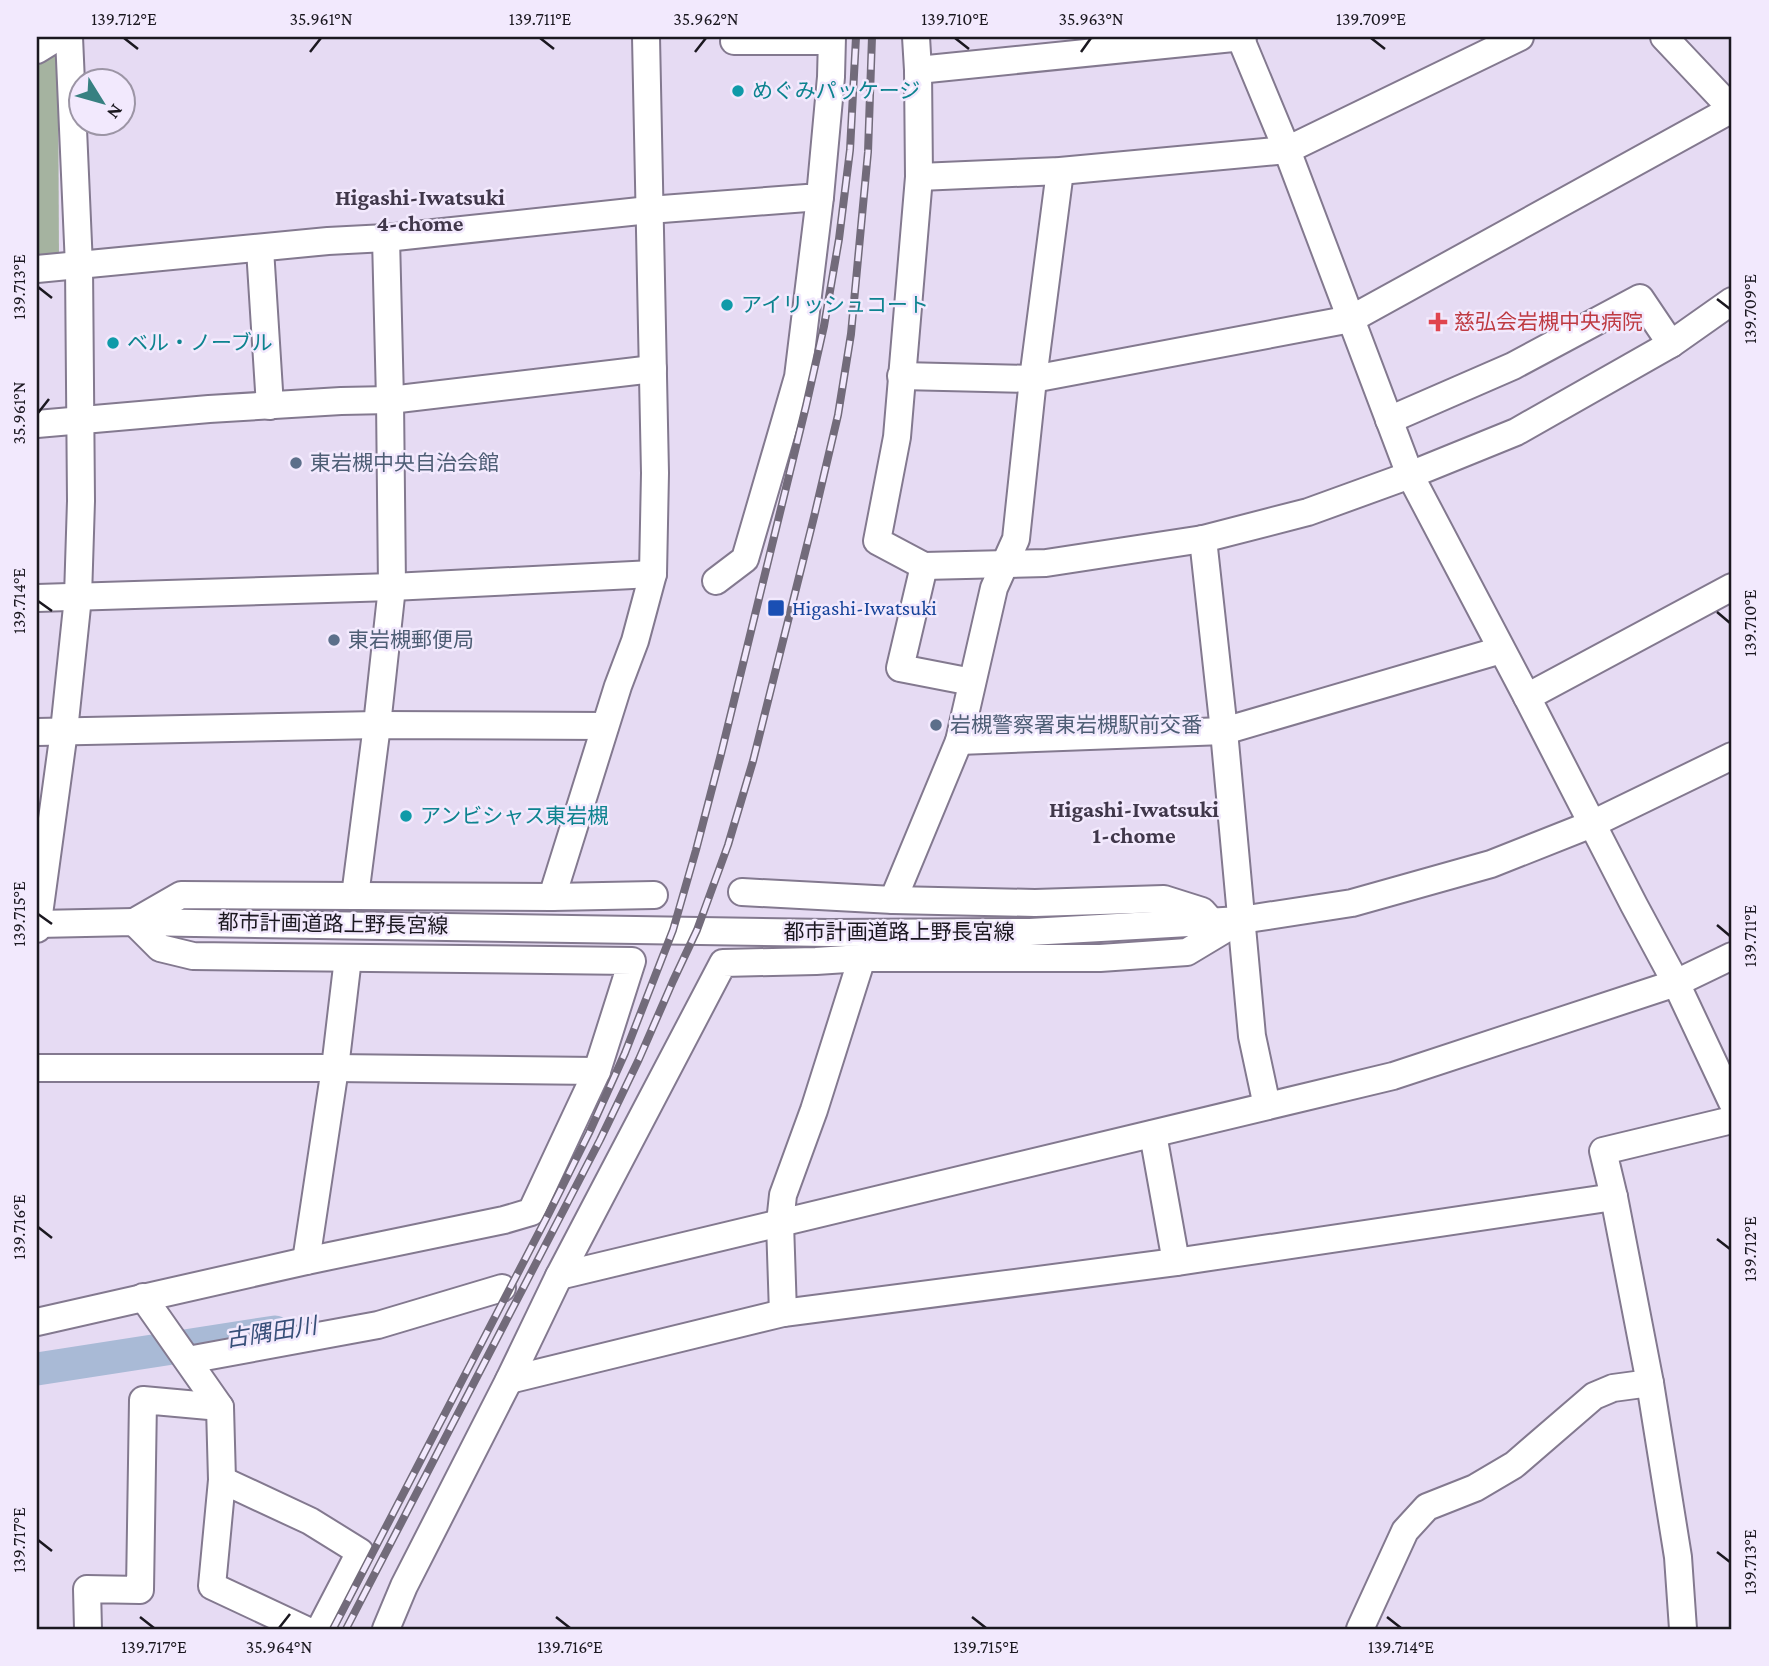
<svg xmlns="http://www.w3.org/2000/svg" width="1769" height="1666" font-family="'Crimson Pro','Noto Sans JP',serif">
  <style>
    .green { fill: #a5b3a0 }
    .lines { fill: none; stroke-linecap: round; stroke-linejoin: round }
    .river { stroke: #a9bad6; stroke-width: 33 }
    .minor-casing { stroke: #83798f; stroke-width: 30 }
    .minor { stroke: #fff; stroke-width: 26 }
    .rail-casing { stroke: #726b7a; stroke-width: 8 }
    .rail { stroke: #f2e9fd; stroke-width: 5; stroke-dasharray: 16; stroke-linecap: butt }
    .ticks { fill: none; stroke: #1b1820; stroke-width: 2.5 }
    .culture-dot { fill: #0f9aa8; stroke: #f2e9fd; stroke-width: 2.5 }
    .health-dot { fill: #e0444e; stroke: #f2e9fd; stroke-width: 2.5 }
    .service-dot { fill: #5c6f8a; stroke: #f2e9fd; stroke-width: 2.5 }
    .transit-dot { fill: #1a4fb4; stroke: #f2e9fd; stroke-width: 2.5 }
    .labels { text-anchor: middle; stroke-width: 5; stroke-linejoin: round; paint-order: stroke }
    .culture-label { font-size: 21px; fill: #0d838f; stroke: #f2e9fd; text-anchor: start }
    .health-label { font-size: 21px; fill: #be3a42; stroke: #f2e9fd; text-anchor: start }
    .service-label { font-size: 21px; fill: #4e5e75; stroke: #f2e9fd; text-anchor: start }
    .transit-label { font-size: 21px; fill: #164399; stroke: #f2e9fd; text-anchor: start }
    .street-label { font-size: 21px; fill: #1b1820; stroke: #f2e9fd }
    .neighbourhood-label { font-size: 23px; font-weight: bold; fill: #40374a; stroke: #f2e9fd }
    .water-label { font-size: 23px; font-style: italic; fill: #374f78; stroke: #f2e9fd }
    .neatline { fill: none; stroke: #1b1820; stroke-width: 2.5 }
    .ticks-label { font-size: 18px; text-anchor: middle; fill: #1b1820 }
  </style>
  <rect width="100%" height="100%" fill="#e6dbf3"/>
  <!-- green -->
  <path class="green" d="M 54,51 L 58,54 L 59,262 L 37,264 L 37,63 Z"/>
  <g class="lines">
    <!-- river -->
    <path class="river" d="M 37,1369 L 275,1332"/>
    <!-- minor casing -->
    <g class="minor-casing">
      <g id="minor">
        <path d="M 916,37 L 918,70 L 919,177 L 897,437 L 877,541 L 924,566 L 1046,563 L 1203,539 L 1308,512 L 1410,475 L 1516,432 L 1671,344 L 1732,301"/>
        <path d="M 1240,37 L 1287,150 L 1410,475 L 1527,697 L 1634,905 L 1676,983 L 1732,1102"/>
        <path d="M 1664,37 L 1732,109"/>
        <path d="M 734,41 L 831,41"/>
        <path d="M 37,50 L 58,37"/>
        <path d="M 918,70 L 1243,37"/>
        <path d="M 919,177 L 1060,171 L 1287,150 L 1520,37"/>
        <path d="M 260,249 L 270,406"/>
        <path d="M 37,269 L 328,241 L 386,238 L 649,210 L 820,197 L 831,77 L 832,37"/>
        <path d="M 901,376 L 1033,379 L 1351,319 L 1732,109"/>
        <path d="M 1389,420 L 1513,366 L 1640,298 L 1671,344"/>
        <path d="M 37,424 L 209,409 L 341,401 L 390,400 L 653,369"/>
        <path d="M 1203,539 L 1224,731 L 1252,1036 L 1267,1106"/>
        <path d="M 924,566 L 900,668 L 972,682"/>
        <path d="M 716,581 L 745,559 L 798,377 L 820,197"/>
        <path d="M 37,598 L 392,587 L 653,574"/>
        <path d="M 1527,697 L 1732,587"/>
        <path d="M 37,732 L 377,725 L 605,726"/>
        <path d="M 959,741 L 1224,731 L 1501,650"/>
        <path d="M 742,892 L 893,900 L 1035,903 L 1164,899 L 1202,911 L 1210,920"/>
        <path d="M 355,896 L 377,725 L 392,587 L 390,400 L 386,238"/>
        <path d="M 552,897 L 618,686 L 635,641 L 653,574 L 655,473 L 646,37"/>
        <path d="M 893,900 L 959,741 L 994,588 L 1016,539 L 1033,379 L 1060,171"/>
        <path d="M 37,924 L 134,922 L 829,933 L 1030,932 L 1241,920 L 1352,903 L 1491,864 L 1592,824 L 1732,756"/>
        <path d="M 37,929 L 64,731 L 78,597 L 81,501 L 79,266 L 69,37"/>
        <path d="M 37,1068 L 335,1068 L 597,1071"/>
        <path d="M 1153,1134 L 1176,1262"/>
        <path d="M 306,1261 L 335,1068 L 348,958"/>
        <path d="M 559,1276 L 1393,1076 L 1676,983 L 1732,956"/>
        <path d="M 143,1297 L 220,1407 L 222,1480 L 212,1586 L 304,1629"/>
        <path d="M 783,1313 L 780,1223 L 783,1195 L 814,1110 L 862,958"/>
        <path d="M 37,1322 L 306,1261 L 504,1220 L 531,1212 L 597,1071 L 632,961 L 193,956 L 160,948 L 134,922 L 181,895 L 552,897 L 654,895"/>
        <path d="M 188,1360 L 378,1325 L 502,1288"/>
        <path d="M 509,1380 L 783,1313 L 1176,1262 L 1614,1197"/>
        <path d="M 222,1480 L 310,1521 L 360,1552 L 320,1629"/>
        <path d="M 88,1629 L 87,1589 L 140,1590 L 143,1400 L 220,1407"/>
        <path d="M 386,1629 L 404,1586 L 509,1380 L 559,1276 L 723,963 L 816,961 L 862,958 L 1100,958 L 1187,952 L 1237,922"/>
        <path d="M 1360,1629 L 1405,1531 L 1427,1507 L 1475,1488 L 1514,1465 L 1594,1396 L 1613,1388 L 1650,1383"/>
        <path d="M 1683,1629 L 1678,1557 L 1650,1383 L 1614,1197 L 1603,1151 L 1732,1120"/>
      </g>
    </g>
    <!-- minor -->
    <use href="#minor" class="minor"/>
    <!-- rail casing -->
    <g class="rail-casing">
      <g id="rail">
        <path d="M 333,1629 L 549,1213 L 589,1133 L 625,1053 L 673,930 L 696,850 L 721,754 L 806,406 L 824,326 L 839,239 L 850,150 L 856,37"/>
        <path d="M 346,1629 L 600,1140 L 639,1059 L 673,981 L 697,930 L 728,845 L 753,761 L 814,517 L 838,415 L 851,334 L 868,152 L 872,37"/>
      </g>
    </g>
    <!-- rail -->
    <use href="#rail" class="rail"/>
  </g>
  <!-- ticks -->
  <path class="ticks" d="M 124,38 L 138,49M 540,38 L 554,49M 955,38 L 969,49M 1371,38 L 1385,49M 310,52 L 321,38M 695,52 L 706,38M 1081,52 L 1091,38M 38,287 L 52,298M 1717,299 L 1730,309M 38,413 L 49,399M 38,601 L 52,611M 1717,612 L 1730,623M 38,914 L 52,924M 1717,925 L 1730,936M 38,1227 L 52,1238M 1717,1239 L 1730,1249M 38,1540 L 52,1551M 1717,1552 L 1730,1562M 140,1617 L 154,1628M 556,1617 L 570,1628M 972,1617 L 986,1628M 1387,1617 L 1401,1628M 279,1628 L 290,1614"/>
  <!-- markers -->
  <g class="culture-dot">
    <circle cx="738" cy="91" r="7"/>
    <circle cx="727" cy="305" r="7"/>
    <circle cx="113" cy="343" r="7"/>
    <circle cx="406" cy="816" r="7"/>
  </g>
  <path class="health-dot" d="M1434.5 311.5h7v7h7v7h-7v7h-7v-7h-7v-7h7z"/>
  <g class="service-dot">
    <circle cx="296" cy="463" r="7"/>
    <circle cx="334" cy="640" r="7"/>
    <circle cx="936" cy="725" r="7"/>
  </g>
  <rect class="transit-dot" x="767" y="599" width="18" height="18" rx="3.5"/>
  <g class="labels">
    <!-- culture labels -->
    <g class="culture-label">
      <text x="752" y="98">めぐみパッケージ</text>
      <text x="741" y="312">アイリッシュコート</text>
      <text x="127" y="350">ベル・ノーブル</text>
      <text x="420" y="823">アンビシャス東岩槻</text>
    </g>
    <!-- health labels -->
    <g class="health-label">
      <text x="1454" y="329">慈弘会岩槻中央病院</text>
    </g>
    <!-- service labels -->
    <g class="service-label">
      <text x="310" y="470">東岩槻中央自治会館</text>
      <text x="348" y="647">東岩槻郵便局</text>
      <text x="950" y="732">岩槻警察署東岩槻駅前交番</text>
    </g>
    <!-- transit labels -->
    <g class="transit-label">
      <text x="792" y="615">Higashi-Iwatsuki</text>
    </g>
    <!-- street labels -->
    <g class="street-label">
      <text transform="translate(333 924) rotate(1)" y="7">都市計画道路上野長宮線</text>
      <text x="899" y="939">都市計画道路上野長宮線</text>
    </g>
    <!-- neighbourhood labels -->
    <g class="neighbourhood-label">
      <text x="420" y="205">Higashi-Iwatsuki<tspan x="420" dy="26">4-chome</tspan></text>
      <text x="1134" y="817">Higashi-Iwatsuki<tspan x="1134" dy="26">1-chome</tspan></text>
    </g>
    <!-- water labels -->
    <g class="water-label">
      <text transform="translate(271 1332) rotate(-9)" y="8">古隅田川</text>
    </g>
  </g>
  <!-- border -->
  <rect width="1769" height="1666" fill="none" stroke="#f2e9fd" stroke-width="77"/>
  <!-- north arrow -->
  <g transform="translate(102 102) rotate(127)"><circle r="33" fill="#f2e9fd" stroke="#9c95a5" stroke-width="2"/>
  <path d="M0-5L12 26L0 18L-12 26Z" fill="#378081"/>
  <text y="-10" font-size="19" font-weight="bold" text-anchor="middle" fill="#1b1820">N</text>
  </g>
  <rect x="38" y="38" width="1692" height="1590" class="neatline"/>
  <g class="ticks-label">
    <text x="124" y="25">139.712°E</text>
    <text x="321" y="25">35.961°N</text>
    <text x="540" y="25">139.711°E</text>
    <text x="706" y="25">35.962°N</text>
    <text x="955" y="25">139.710°E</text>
    <text x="1091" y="25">35.963°N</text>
    <text x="1371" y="25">139.709°E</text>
    <text transform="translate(19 287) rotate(-90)" y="6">139.713°E</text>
    <text transform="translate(1750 309) rotate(-90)" y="6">139.709°E</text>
    <text transform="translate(19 413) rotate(-90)" y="6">35.961°N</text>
    <text transform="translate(19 601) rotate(-90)" y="6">139.714°E</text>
    <text transform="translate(1750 623) rotate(-90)" y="6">139.710°E</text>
    <text transform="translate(19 914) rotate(-90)" y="6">139.715°E</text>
    <text transform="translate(1750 936) rotate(-90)" y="6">139.711°E</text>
    <text transform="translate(19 1227) rotate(-90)" y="6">139.716°E</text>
    <text transform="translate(1750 1249) rotate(-90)" y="6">139.712°E</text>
    <text transform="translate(19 1540) rotate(-90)" y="6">139.717°E</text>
    <text transform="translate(1750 1562) rotate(-90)" y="6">139.713°E</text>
    <text x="154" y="1653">139.717°E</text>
    <text x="279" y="1653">35.964°N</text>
    <text x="570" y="1653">139.716°E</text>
    <text x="986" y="1653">139.715°E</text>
    <text x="1401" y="1653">139.714°E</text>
  </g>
</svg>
